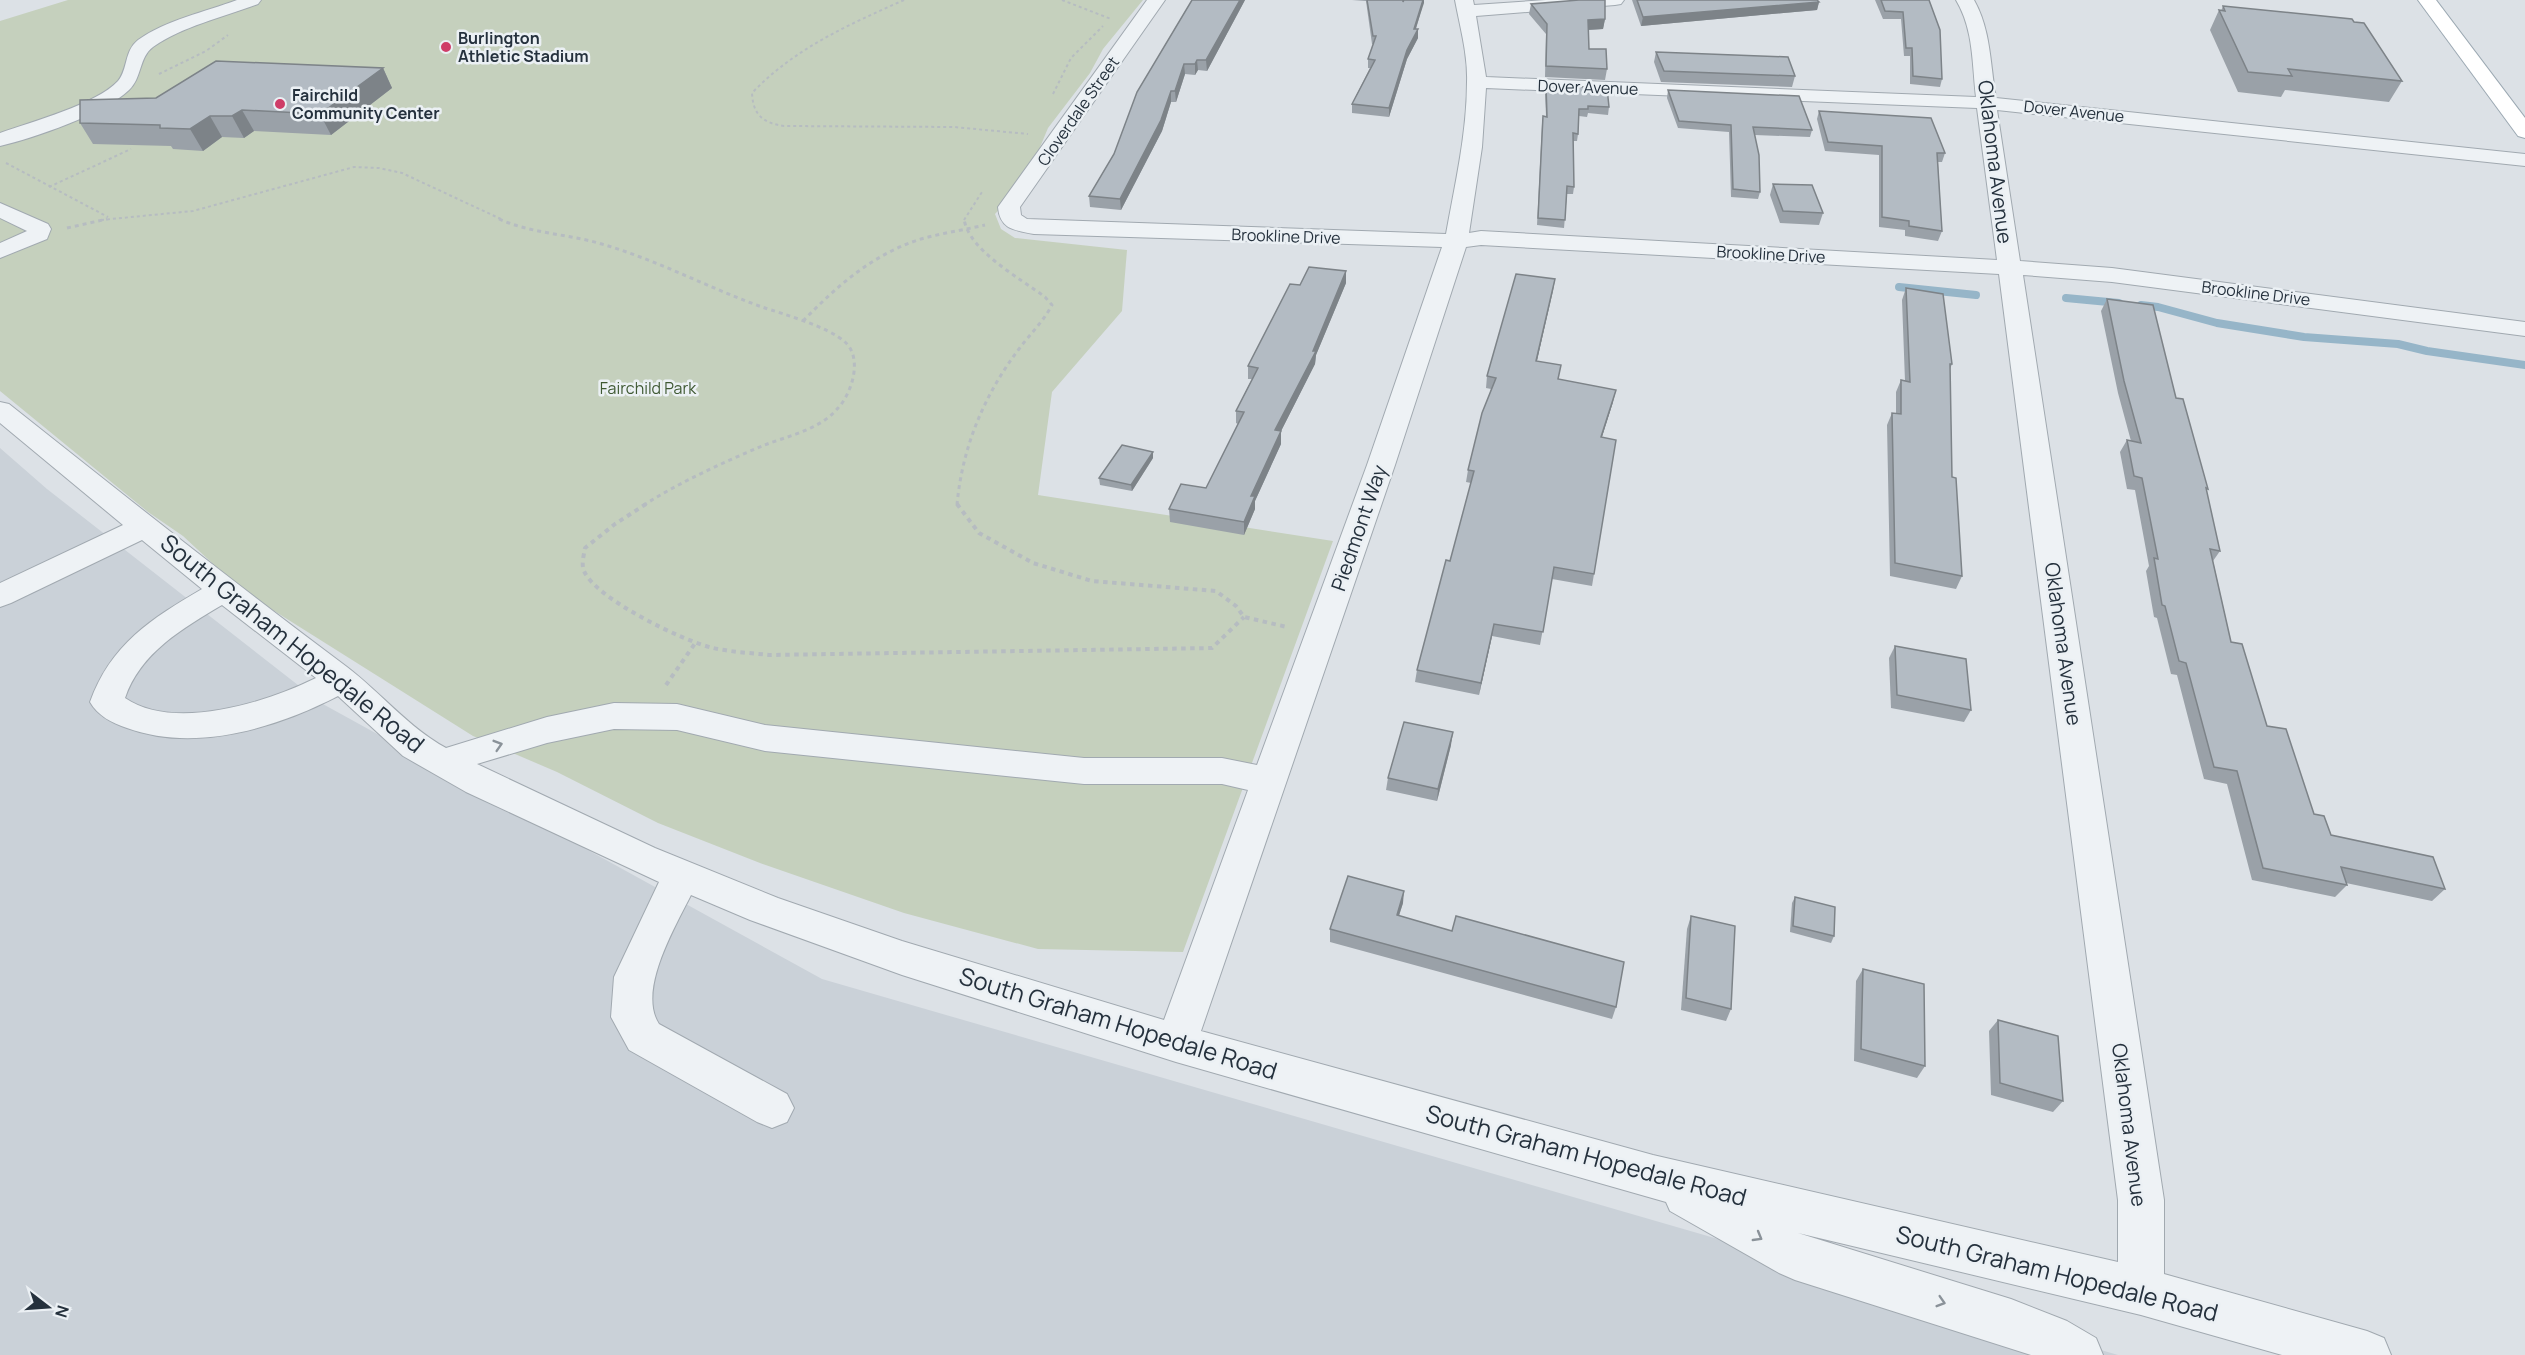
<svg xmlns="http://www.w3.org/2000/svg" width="2525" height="1355" font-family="Manrope,sans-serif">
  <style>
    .built { fill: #cad1d8 }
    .green { fill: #c5d0bd }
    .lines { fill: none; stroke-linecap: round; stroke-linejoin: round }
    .stream { stroke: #96b5c8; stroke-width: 8 }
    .minor-casing { stroke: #a1a9b0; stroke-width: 2 }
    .major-casing { stroke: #9ba8b2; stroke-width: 2 }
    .path-far2 { stroke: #b6bcc1; stroke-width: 2; stroke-dasharray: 3 3; stroke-linecap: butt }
    .path-far1 { stroke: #b6bcc1; stroke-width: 3; stroke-dasharray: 4 4; stroke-linecap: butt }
    .path { stroke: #b6bcc1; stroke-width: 4; stroke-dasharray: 4.5 4.5; stroke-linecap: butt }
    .minor { fill: #eef2f5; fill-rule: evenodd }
    .major { fill: #fff; fill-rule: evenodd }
    .wall { fill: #9aa1a8 }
    .shaded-wall { fill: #7d8388 }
    .building { fill: #b3bbc3; stroke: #7d8388; stroke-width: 1.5 }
    .oneway { stroke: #8a9299 }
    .poi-dot { fill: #cf3d68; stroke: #ebf0f4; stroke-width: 2 }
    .labels { text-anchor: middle; stroke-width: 5; stroke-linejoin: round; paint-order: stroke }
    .far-poi-label { font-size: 16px; font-weight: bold; fill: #25313d; stroke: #ebf0f4; text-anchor: start }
    .far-street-label { font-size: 16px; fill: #25313d; stroke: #ebf0f4 }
    .far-park-label { font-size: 16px; fill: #3f5933; stroke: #ebf0f4 }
    .street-label { font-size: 20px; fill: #25313d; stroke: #ebf0f4 }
    .near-street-label { font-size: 24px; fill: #25313d; stroke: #ebf0f4 }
  </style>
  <rect width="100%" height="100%" fill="#dce1e6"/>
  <!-- built -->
  <path class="built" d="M 0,448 L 47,489 L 321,703 L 822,979 L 2118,1355 L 0,1355 Z"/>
  <!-- green -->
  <path class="green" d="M 68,0 L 1143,0 L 1103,49 L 1090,73 L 1048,128 L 1033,164 L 1009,199 L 995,214 L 1001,229 L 1015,238 L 1127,250 L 1122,311 L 1052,392 L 1038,495 L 1333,541 L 1183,952 L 1038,949 L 904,913 L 760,863 L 658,823 L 557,772 L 473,736 L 241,590 L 183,536 L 148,512 L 0,391 L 0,21 Z"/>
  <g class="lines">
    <!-- stream -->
    <g class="stream">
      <path d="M 1899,287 L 1976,295"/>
      <path d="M 2066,298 L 2119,303"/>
      <path d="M 2141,305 L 2158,307 L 2217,323 L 2304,337 L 2398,344 L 2427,351 L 2525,365"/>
    </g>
    <!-- minor casing -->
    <g class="minor-casing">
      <g id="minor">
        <path d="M 237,0 L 261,0 L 258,4 C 224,17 183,26 153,47 C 139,57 142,78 129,90 C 104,114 34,138 0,146 L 0,133 C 31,122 97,104 118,81 C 128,69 124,51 138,40 C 166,20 205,12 237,0 Z"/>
        <path d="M 1147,0 L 1165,0 L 1020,207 L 1021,215 L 1027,219 L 1446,234 C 1455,184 1467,133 1467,82 C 1468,55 1460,27 1455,0 L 1473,0 L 1474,5 L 1546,0 L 1624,0 L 1621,4 L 1615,5 L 1476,16 L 1486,77 L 1976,97 C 1972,64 1974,30 1956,0 L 1974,0 C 1991,30 1990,64 1996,98 L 2525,154 L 2525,166 L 1997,110 L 2020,261 L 2112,268 L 2525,322 L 2525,336 L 2112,282 L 2023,275 L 2164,1200 L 2164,1274 L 2367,1331 L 2384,1338 L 2391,1355 L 2282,1355 L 2141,1315 L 1798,1233 L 2011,1299 L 2067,1321 L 2096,1338 L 2103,1355 L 2031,1355 L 1795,1280 L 1779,1273 L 1670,1211 L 1666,1202 L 1176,1062 L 902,975 L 750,920 L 691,895 C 675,927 637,991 659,1024 L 787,1094 L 794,1108 L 787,1122 L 772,1128 L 757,1122 L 629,1050 L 611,1017 L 614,977 L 659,882 L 466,792 L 403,756 L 338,696 C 276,728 195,753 127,728 C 112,723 98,716 90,702 C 111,644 151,619 202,589 L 142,540 L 11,603 L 0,607 L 0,583 L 123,525 L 0,423 L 0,402 L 9,404 C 121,493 233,582 347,667 C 381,693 408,727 446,748 L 547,717 L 614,703 L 677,704 L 765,725 L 1084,758 L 1222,758 L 1257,765 L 1367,465 L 1442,247 L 1034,234 C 1015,230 1000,230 998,207 ZM 1486,88 L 1977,108 L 1997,260 L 1481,231 L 1469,233 L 1482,147 ZM 1481,245 L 1999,274 L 2118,1200 L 2118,1262 L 1653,1155 L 1201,1031 L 1395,465 L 1466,247 ZM 222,605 L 316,678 C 267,702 175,732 125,698 C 140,653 183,628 222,605 ZM 614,729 L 677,730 L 765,751 L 1084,784 L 1222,784 L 1248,790 L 1164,1020 L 902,941 L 778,898 L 655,848 L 477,764 L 547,743 Z"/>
        <path d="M 0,203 L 48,224 L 51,229 L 47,239 L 0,258 L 0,243 L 27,231 L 0,218 Z"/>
      </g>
    </g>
    <!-- major casing -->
    <g class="major-casing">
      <path id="major" d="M 2418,0 L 2436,0 L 2525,118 L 2525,138 L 2518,136 Z"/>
    </g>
    <!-- path-far2 -->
    <g class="path-far2">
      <path d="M 904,0 C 848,25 795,48 752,93 C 753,115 763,123 784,126 L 954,127 L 1028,134"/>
      <path d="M 1062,0 L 1111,19"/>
      <path d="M 159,74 L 206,51 L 228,35"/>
      <path d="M 1053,94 L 1071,58 L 1103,26"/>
      <path d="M 6,163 L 108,217"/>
      <path d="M 49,187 L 131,149"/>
      <path d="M 101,220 L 193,211 L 354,167 L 379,168 L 402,173 L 503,220"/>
      <path d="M 964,220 L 982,192"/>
    </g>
    <!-- path-far1 -->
    <g class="path-far1">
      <path d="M 499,219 C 532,234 571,234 605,245 C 659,261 709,288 762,307 C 783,314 829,327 845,342 C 863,358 852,393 838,408 C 820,430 787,436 762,446 C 722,463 680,482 644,505"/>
      <path d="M 67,228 L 107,219"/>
      <path d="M 803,321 C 837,286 873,254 921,239 C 942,233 964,230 985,225"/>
      <path d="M 957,505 C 962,448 984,395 1019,349 C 1030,334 1043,322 1052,305 L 1045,297 C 1020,278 969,251 964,219"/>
    </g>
    <!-- path -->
    <g class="path">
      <path d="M 646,504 L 615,524 L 585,548 C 584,555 581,564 584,571 C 596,599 683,641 713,648 C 731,652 751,653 769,655 L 1212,648 L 1244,617"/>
      <path d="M 957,504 L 979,533 L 1033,563 L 1092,581 L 1216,591 L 1236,606 L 1244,617 L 1287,627"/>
      <path d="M 666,685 L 696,642"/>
    </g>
    <!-- minor -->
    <use href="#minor" class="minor"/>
    <!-- major -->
    <use href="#major" class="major"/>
  </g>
  <!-- wall -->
  <g class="wall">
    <path d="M 1192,0 L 1245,0 L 1207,71 L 1198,70 L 1195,75 L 1185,74 L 1176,102 L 1171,102 L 1162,131 L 1121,210 L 1090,207 L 1089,196 L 1114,154 Z"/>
    <path d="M 1352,0 L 1403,0 L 1403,2 L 1404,0 L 1424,0 L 1416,29 L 1418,29 L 1418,38 L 1407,59 L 1389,117 L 1352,113 L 1352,104 L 1370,68 L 1368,68 L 1368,59 L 1373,44 L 1372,44 L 1366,1 Z"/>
    <path d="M 1632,0 L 1817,0 L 1819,2 L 1817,10 L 1641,26 Z"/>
    <path d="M 1875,0 L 1929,0 L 1942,79 L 1940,87 L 1910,84 L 1910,56 L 1904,56 L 1901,19 L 1883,19 Z"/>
    <path d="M 1531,4 L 1605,19 L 1603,29 L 1588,30 L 1589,49 L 1607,69 L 1605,80 L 1545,77 L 1546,34 L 1529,14 Z"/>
    <path d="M 2223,6 L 2402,81 L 2389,102 L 2285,90 L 2281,97 L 2238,92 L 2210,30 L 2219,10 L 2221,11 Z"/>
    <path d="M 1656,52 L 1795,76 L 1792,87 L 1661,82 L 1654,62 Z"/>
    <path d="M 383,68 L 392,88 L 331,135 L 254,131 L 244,138 L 222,137 L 203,151 L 173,149 L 171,146 L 93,144 L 80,123 L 156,98 Z"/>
    <path d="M 1546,85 L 1609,107 L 1608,115 L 1588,113 L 1587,117 L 1579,116 L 1578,134 L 1577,141 L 1573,141 L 1574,187 L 1573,194 L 1567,194 L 1564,228 L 1537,225 L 1542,124 L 1543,116 L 1546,116 L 1545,93 Z"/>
    <path d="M 1668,90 L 1812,130 L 1810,137 L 1755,135 L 1760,192 L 1758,199 L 1731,197 L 1729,132 L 1678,128 L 1667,98 Z"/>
    <path d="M 1819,111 L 1945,153 L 1942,162 L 1938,162 L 1942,231 L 1938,241 L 1905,236 L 1905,230 L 1879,227 L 1879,155 L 1825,151 L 1817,119 Z"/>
    <path d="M 1773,184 L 1823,213 L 1819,225 L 1780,223 L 1770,195 Z"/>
    <path d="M 1555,279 L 1537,361 L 1559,379 L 1613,402 L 1602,437 L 1594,574 L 1592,586 L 1552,579 L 1540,645 L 1492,636 L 1479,695 L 1415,682 L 1417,670 L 1450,561 L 1471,483 L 1466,482 L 1468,470 L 1491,389 L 1486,388 L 1487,376 Z"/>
    <path d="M 1346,283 L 1316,355 L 1315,364 L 1281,431 L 1281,444 L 1255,501 L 1255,509 L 1244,535 L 1170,522 L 1169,509 L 1206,488 L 1238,424 L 1236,423 L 1236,411 L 1252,379 L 1248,379 L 1248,366 L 1300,285 Z"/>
    <path d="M 1906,288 L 1952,364 L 1950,369 L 1952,477 L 1962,576 L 1956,589 L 1890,576 L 1887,425 L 1892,413 L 1896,414 L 1896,392 L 1901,380 L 1905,381 L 1902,300 Z"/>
    <path d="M 2107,299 L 2176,398 L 2208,489 L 2206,491 L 2220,551 L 2213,561 L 2231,642 L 2267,726 L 2314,814 L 2331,835 L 2445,889 L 2432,901 L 2346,883 L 2347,885 L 2335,897 L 2252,880 L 2227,784 L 2204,779 L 2177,675 L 2171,674 L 2157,618 L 2154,617 L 2146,571 L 2149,566 L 2135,490 L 2127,489 L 2120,452 L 2127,440 L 2131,441 L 2118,393 L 2101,311 Z"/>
    <path d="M 1153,458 L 1132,491 L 1100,485 L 1099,478 Z"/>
    <path d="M 1895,646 L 1971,710 L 1964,722 L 1891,708 L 1889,658 Z"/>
    <path d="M 1451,745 L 1437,801 L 1386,790 L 1388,778 Z"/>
    <path d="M 1795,897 L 1834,936 L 1831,943 L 1790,932 L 1792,903 Z"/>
    <path d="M 1403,903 L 1399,916 L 1616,1007 L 1612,1019 L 1330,942 L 1330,929 Z"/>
    <path d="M 1691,916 L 1731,1009 L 1726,1021 L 1681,1010 L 1687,929 Z"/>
    <path d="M 1863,969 L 1925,1066 L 1917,1078 L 1854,1061 L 1856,981 Z"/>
    <path d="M 1998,1020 L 2063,1101 L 2053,1112 L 1991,1095 L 1989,1031 Z"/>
  </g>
  <!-- shaded-wall -->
  <g class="shaded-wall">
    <path d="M 1240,0 L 1245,0 L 1207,71 L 1206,60 Z"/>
    <path d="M 1423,0 L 1424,0 L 1424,3 L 1413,37 L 1414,29 Z"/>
    <path d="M 1819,2 L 1817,10 L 1641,26 L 1643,17 Z"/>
    <path d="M 1605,19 L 1603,29 L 1586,30 L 1588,20 Z"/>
    <path d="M 1418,29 L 1418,38 L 1407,59 L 1389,117 L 1389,108 L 1407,50 Z"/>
    <path d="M 1197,60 L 1198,70 L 1195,75 L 1195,64 Z"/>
    <path d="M 1184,64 L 1185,74 L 1176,102 L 1175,91 Z"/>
    <path d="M 383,68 L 392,88 L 331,135 L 320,114 Z"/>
    <path d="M 1171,91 L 1171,102 L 1162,131 L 1121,210 L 1120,199 Z"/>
    <path d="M 242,110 L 254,131 L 244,138 L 232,116 Z"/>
    <path d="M 210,116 L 222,137 L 203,151 L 190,129 Z"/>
    <path d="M 1346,271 L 1346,283 L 1316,355 L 1315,364 L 1275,443 L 1275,430 L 1313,351 Z"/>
    <path d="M 1555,279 L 1553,291 L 1534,373 L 1536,361 Z"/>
    <path d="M 1616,390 L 1613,402 L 1598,449 L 1601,437 Z"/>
    <path d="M 1281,431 L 1281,444 L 1255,501 L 1255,509 L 1244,535 L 1244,522 L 1251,496 Z"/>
    <path d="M 1153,452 L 1153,458 L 1132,491 L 1131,485 Z"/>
    <path d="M 1494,624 L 1492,636 L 1479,695 L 1481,683 Z"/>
    <path d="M 1453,732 L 1451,745 L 1437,801 L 1438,789 Z"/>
    <path d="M 1404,891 L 1403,903 L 1395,927 L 1397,915 Z"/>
  </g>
  <!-- building -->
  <g class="building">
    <path d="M 1192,0 L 1240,0 L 1206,60 L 1197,60 L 1195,64 L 1184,64 L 1175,91 L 1171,91 L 1161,120 L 1120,199 L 1089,196 L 1114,154 L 1137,92 Z"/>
    <path d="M 1367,0 L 1403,0 L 1403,2 L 1404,0 L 1423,0 L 1414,29 L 1418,29 L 1407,50 L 1389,108 L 1352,104 L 1375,60 L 1368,59 L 1376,36 L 1373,36 Z"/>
    <path d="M 1579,0 L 1605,0 L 1605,19 L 1588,20 L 1589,49 L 1606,49 L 1607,69 L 1546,66 L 1547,24 L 1531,4 Z"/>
    <path d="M 1637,0 L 1817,0 L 1819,2 L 1643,17 Z"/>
    <path d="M 1881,0 L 1929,0 L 1940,30 L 1942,79 L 1913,76 L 1912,48 L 1906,48 L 1903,12 L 1885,11 Z"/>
    <path d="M 2223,6 L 2352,19 L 2354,22 L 2364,23 L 2402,81 L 2288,69 L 2292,76 L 2248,72 L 2219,10 L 2225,11 Z"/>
    <path d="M 1656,52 L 1788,57 L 1795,76 L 1664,71 Z"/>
    <path d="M 216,61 L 383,68 L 320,114 L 242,110 L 232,116 L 210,116 L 190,129 L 160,128 L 160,125 L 80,123 L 80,100 L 156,98 Z"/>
    <path d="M 1546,85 L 1607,88 L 1609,107 L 1588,106 L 1588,109 L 1579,109 L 1578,134 L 1573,133 L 1574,187 L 1567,186 L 1565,220 L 1538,218 L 1543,116 L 1547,117 Z"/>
    <path d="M 1668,90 L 1799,96 L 1812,130 L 1753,127 L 1759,155 L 1760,192 L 1733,189 L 1731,125 L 1679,121 Z"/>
    <path d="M 1819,111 L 1931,118 L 1945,153 L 1937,153 L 1942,231 L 1909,226 L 1909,221 L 1882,217 L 1882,146 L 1828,142 Z"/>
    <path d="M 1773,184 L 1812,185 L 1823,213 L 1783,211 Z"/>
    <path d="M 1309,267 L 1346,271 L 1313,351 L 1316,351 L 1275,430 L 1281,431 L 1251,496 L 1255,496 L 1244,522 L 1169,509 L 1181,484 L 1206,488 L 1244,412 L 1236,411 L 1258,368 L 1248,366 L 1290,284 L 1300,285 Z"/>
    <path d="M 1516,274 L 1555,279 L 1536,361 L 1561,365 L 1558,379 L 1616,390 L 1601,437 L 1616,440 L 1594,574 L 1554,567 L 1543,632 L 1494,624 L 1481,683 L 1417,670 L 1446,560 L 1450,561 L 1474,471 L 1468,470 L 1482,413 L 1496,378 L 1487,376 Z"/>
    <path d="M 1906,288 L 1943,294 L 1952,364 L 1950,364 L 1952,477 L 1956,478 L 1962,576 L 1895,563 L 1892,413 L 1901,414 L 1901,380 L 1910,382 Z"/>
    <path d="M 2107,299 L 2153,305 L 2176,398 L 2183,399 L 2208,489 L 2206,488 L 2220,551 L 2210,549 L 2231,642 L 2242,644 L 2267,726 L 2286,729 L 2314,814 L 2324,816 L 2331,835 L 2433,857 L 2445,889 L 2341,867 L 2347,885 L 2263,868 L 2237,771 L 2214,767 L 2186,663 L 2179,661 L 2165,606 L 2162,605 L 2154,558 L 2158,559 L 2142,478 L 2134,476 L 2127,440 L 2141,443 L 2124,381 Z"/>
    <path d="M 1122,445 L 1153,452 L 1131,485 L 1099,478 Z"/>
    <path d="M 1895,646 L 1966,659 L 1971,710 L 1897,695 Z"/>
    <path d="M 1404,722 L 1453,732 L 1438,789 L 1388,778 Z"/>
    <path d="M 1348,876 L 1404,891 L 1397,915 L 1452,931 L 1456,916 L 1624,962 L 1616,1007 L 1330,929 Z"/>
    <path d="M 1795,897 L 1835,907 L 1834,936 L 1793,926 Z"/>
    <path d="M 1691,916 L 1735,926 L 1731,1009 L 1686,998 Z"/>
    <path d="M 1863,969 L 1924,984 L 1925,1066 L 1861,1049 Z"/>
    <path d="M 1998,1020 L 2058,1036 L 2063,1101 L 2000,1083 Z"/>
  </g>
  <!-- one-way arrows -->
  <defs><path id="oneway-chevron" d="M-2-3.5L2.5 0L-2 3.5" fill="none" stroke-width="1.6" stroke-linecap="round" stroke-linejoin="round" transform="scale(1.5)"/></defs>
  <g class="oneway">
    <use href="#oneway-chevron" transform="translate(498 745) rotate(-17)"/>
    <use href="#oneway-chevron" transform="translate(1758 1237) rotate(30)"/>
    <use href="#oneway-chevron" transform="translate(1941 1302) rotate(17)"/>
  </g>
  <!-- markers -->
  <g class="poi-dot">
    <circle cx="446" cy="47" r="6"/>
    <circle cx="280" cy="104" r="6"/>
  </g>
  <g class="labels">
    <!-- far-poi labels -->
    <g class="far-poi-label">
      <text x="458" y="44">Burlington<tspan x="458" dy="18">Athletic Stadium</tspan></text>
      <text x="292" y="101">Fairchild<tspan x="292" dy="18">Community Center</tspan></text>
    </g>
    <!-- far-street labels -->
    <g class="far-street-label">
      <text transform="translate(1588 87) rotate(2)" y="6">Dover Avenue</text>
      <text transform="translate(1078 111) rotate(-55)" y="6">Cloverdale Street</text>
      <text transform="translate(2074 111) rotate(6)" y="6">Dover Avenue</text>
      <text transform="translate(1286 236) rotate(2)" y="6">Brookline Drive</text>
      <text transform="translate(1771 254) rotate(3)" y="6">Brookline Drive</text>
      <text transform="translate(2256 293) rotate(7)" y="6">Brookline Drive</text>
    </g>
    <!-- far-park labels -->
    <g class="far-park-label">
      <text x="648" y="394">Fairchild Park</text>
    </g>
    <!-- street labels -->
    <g class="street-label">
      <text transform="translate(1995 162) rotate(83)" y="7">Oklahoma Avenue</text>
      <text transform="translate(1359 528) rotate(-71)" y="7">Piedmont Way</text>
      <text transform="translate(2063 644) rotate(82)" y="7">Oklahoma Avenue</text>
      <text transform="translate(2129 1125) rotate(83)" y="7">Oklahoma Avenue</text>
    </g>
    <!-- near-street labels -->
    <g class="near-street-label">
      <text transform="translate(292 644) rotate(39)" y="8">South Graham Hopedale Road</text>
      <text transform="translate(1118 1024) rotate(17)" y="8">South Graham Hopedale Road</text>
      <text transform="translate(1586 1156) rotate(15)" y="8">South Graham Hopedale Road</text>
      <text transform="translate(2057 1274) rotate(14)" y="8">South Graham Hopedale Road</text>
    </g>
  </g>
  <!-- north arrow -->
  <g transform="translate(48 1307) rotate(107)" stroke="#ebf0f4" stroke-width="4.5" paint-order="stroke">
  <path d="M0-4.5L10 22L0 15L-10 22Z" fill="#25313d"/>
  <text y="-9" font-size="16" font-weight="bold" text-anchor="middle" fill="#25313d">N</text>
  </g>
</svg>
